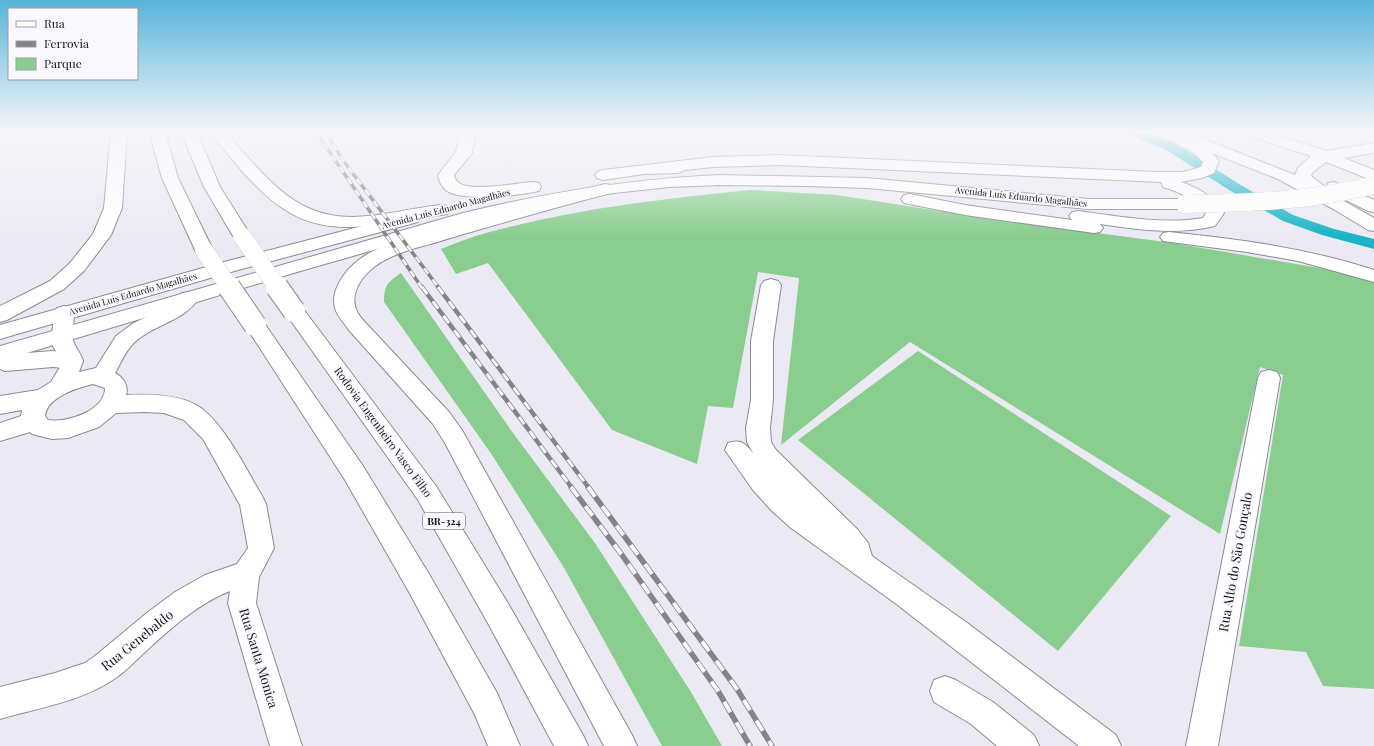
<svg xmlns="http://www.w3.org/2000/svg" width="1374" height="746" font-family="'Playfair Display',serif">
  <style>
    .green { fill: #89ce8e }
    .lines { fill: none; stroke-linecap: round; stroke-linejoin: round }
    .canal { fill: #1bb4c6; fill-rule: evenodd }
    .minor-casing { stroke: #8b8a93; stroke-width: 2 }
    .major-casing { stroke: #8b8a93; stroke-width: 2 }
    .highway-casing { stroke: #8b8a93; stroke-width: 2 }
    .minor { fill: #fff; fill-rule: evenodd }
    .major { fill: #fff; fill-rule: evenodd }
    .highway { fill: #fff; fill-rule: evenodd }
    .rail-far2-casing { stroke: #84838a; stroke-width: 3.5 }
    .rail-far1-casing { stroke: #84838a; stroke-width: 4.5 }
    .rail-casing { stroke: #84838a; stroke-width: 5.5 }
    .rail-far2 { stroke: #f8f8fe; stroke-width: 2.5; stroke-dasharray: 7; stroke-linecap: butt }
    .rail-far1 { stroke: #f8f8fe; stroke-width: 3; stroke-dasharray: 9; stroke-linecap: butt }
    .rail { stroke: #f8f8fe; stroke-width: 4; stroke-dasharray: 12; stroke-linecap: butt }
    .major-bridge-casing { stroke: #8b8a93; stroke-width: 18; stroke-linecap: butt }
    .highway-bridge-far1-casing { stroke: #8b8a93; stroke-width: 18; stroke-linecap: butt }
    .highway-bridge-casing { stroke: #8b8a93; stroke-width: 24; stroke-linecap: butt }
    .major-bridge { stroke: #fff; stroke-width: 18 }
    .highway-bridge-far1 { stroke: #fff; stroke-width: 18 }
    .highway-bridge { stroke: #fff; stroke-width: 22 }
    .labels { text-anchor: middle; stroke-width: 3.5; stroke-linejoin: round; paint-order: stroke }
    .far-street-label { font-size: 9px; fill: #141417; stroke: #f8f8fe }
    .shield { fill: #f8f8fe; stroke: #58585c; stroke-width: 1 }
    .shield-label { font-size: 10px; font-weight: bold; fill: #141417 }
    .street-label { font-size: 11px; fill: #141417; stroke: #f8f8fe }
    .near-street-label { font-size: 13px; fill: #141417; stroke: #f8f8fe }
  </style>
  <rect width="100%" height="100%" fill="#ebeaf4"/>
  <!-- green -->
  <g class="green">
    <path d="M 750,190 L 837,195 L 977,217 L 1173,243 L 1354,274 L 1374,282 L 1374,689 L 1323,686 L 1306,652 L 1239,646 L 1283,375 L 1260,367 L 1220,534 L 910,342 L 781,445 L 799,278 L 758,272 L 733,408 L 708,406 L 697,464 L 612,430 L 488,263 L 456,274 L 441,249 C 456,243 471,237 486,233 C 573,209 661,199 750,190 Z"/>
    <path d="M 401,273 L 513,433 L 595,543 L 691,692 L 722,746 L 662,746 L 563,566 L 490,452 L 384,302 C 384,285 388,282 401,273 Z"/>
    <path d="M 918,351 L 1171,516 L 1058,651 L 798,440 Z"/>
  </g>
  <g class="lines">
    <!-- canal -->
    <path class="canal" d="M 1127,132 L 1146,132 L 1175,143 L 1239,184 L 1293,215 L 1334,229 L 1374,239 L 1374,249 L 1322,235 L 1283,221 L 1229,190 L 1165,149 L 1129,135 Z"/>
    <!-- minor casing -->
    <g class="minor-casing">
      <g id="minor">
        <path d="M 771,279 L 778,281 L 781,285 L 773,341 L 773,400 L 770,428 L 771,442 L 776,450 L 858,530 L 868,543 L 872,556 L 966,622 L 1116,735 L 1121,746 L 1079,746 L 895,603 L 791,528 L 771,510 L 753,490 L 725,450 L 728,443 C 741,439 745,443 753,453 L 747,442 L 746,428 L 751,400 L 751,341 L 761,285 L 764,281 Z"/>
        <path d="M 189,292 L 196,293 L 199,298 C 183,323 149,325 131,346 C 124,354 120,365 115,373 C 123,377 129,386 126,395 C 149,394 182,394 201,408 C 226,427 246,469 262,496 L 266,504 L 274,548 L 259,577 L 256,603 L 302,746 L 270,746 L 228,603 L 230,591 C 197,604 169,630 144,653 C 135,661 127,670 117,677 C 84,701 38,708 0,719 L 0,687 L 55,673 L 85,663 L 95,656 L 148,612 L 175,592 L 205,575 L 237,564 L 248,548 L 240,505 L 203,439 L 184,420 L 164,413 L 145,412 L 116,413 L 99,427 L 68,438 L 52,439 L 32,434 L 30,432 L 0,441 L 0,423 L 21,416 L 22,410 L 0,414 L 0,396 L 38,390 L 51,382 L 60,367 L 61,361 L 53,346 L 52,337 L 54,313 L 57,308 L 64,306 L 71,308 C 77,317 71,330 73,340 C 75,348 81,353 83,361 L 79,372 L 96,368 L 116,336 L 132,324 L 162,309 L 182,293 ZM 93,384 L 105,388 C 105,411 67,423 48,420 L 45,416 C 47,397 77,388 93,384 Z"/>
        <path d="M 1269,370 L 1277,372 L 1280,378 L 1218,746 L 1186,746 L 1258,378 L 1261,372 Z"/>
        <path d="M 945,676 L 956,680 L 993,702 L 1034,735 L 1039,746 L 997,746 L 971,724 L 934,702 L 930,691 L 934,680 Z"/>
      </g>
    </g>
    <!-- major casing -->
    <g class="major-casing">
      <g id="major">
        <path d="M 460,132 L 476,132 L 472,153 L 454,175 C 455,179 456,181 459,183 C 470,192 518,183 533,182 L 539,183 L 541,187 L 539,191 C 520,195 464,202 447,191 C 442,187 439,181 438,175 L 456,152 Z"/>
        <path d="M 1156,132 L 1177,132 L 1188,137 L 1194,135 L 1199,137 L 1295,175 L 1298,168 L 1311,156 L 1246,135 L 1243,132 L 1267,132 L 1327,151 L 1374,143 L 1374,153 L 1344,158 L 1374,170 L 1374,181 L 1326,162 L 1312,173 L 1311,176 L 1324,186 L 1326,191 L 1374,218 L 1374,231 L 1368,230 L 1335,210 L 1278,179 L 1212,153 L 1219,161 L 1214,173 L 1202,178 L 1181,182 C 1200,188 1213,197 1224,213 L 1215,226 C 1177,235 1139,230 1100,224 L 1103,228 L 1100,232 L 1094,233 L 965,215 L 904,203 L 901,199 L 904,195 L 910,194 L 965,205 L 1072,220 L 1069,216 L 1072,212 L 1078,211 C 1119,216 1162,225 1203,218 L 1206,213 C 1195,199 1180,192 1163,187 L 1161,182 L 780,165 L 713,167 L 685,170 L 678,173 L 644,174 L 603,180 L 597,178 L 595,175 L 597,172 L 603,170 L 713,157 L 780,155 L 1157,172 L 1183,172 L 1201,167 L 1203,162 C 1196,154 1188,149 1179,144 C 1172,141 1161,139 1156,132 Z"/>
        <path d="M 720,175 L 867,178 L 1088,199 L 1185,199 L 1191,200 L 1194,204 L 1191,208 L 1185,209 L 1088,209 L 867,188 L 808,186 L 720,185 L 669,187 L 605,194 L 530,207 L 475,221 L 297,272 L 27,353 L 53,351 L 80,356 L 83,361 L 80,366 L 72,369 L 53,367 L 5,371 L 0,369 L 0,346 L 463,213 C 550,192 630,179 720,175 Z"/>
        <path d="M 1334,182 L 1374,200 L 1374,212 L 1368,211 L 1328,191 L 1326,187 L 1328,183 Z"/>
        <path d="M 412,213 L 418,214 L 421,218 L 418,222 L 238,270 L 0,339 L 0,325 L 224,262 Z"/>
        <path d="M 1169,232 C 1238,239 1307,248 1374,270 L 1374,282 L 1298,261 L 1247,252 L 1163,241 L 1160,237 L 1163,233 Z"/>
      </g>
    </g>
    <!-- highway casing -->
    <g class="highway-casing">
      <g id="highway">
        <path d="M 111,132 L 127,132 L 122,208 L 111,235 L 84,271 L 64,289 L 7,320 L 0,322 L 0,306 L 50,281 L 70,263 L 93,234 L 104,208 Z"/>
        <path d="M 149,132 L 165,132 L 178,178 L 213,250 L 211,254 L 204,256 L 197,254 L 195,250 L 162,178 Z"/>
        <path d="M 181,132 L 197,132 L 220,187 L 251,236 L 248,240 L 242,241 L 236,240 L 233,236 L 204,187 Z"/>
        <path d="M 210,132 L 226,132 C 234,143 243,152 252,162 C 281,194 307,217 353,217 C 383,216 412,208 441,205 L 447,206 L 450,210 L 447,214 L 441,215 C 412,219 383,226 353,227 C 302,229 273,206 241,170 C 231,157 220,146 210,132 Z"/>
        <path d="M 605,184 L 611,185 L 613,189 L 611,193 C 556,207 502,223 447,239 C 423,247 395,251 374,267 C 362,276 350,293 356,309 C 357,313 360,316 362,319 L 449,412 L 462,430 L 632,735 L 637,746 L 604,746 L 445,443 L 433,424 L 348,329 C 344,323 337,316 335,308 C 330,290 346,269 360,259 C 380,244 409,239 433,232 C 490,215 547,198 605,184 Z"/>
        <path d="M 294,304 L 301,306 L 436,486 L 509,605 L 583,735 L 588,746 L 554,746 L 489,625 L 418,500 L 284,311 L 287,306 Z"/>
        <path d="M 255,318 L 262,320 L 363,466 L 429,574 L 497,693 L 520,746 L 488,746 L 475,715 L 409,592 L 345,480 L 245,325 L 248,320 Z"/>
      </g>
    </g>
    <!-- minor -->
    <use href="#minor" class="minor"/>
    <!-- major -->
    <use href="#major" class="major"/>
    <!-- highway -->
    <use href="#highway" class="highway"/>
    <!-- rail-far2 casing -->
    <g class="rail-far2-casing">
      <g id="rail-far2">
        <path d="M 316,132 L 422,288"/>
        <path d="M 326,132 L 342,159 L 439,288"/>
      </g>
    </g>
    <!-- rail-far1 casing -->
    <g class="rail-far1-casing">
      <g id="rail-far1">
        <path d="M 422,287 L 572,488"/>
        <path d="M 438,287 L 589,488"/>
      </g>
    </g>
    <!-- rail casing -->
    <g class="rail-casing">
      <g id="rail">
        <path d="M 571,487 L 622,555 L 718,691 L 750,746"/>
        <path d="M 588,487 L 737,689 L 772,746"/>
      </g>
    </g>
    <!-- rail-far2 -->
    <use href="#rail-far2" class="rail-far2"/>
    <!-- rail-far1 -->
    <use href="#rail-far1" class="rail-far1"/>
    <!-- rail -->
    <use href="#rail" class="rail"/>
    <!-- major-bridge casing -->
    <g class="major-bridge-casing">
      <path id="major-bridge" d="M 1185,204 C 1249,203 1312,201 1374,185"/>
    </g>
    <!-- highway-bridge-far1 casing -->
    <g class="highway-bridge-far1-casing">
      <g id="highway-bridge-far1">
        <path d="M 242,236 L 278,288"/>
        <path d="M 204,250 L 230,288"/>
      </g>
    </g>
    <!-- highway-bridge casing -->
    <g class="highway-bridge-casing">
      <g id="highway-bridge">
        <path d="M 229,287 L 255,325"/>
        <path d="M 277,287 L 294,311"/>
      </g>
    </g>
    <!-- major-bridge -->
    <use href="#major-bridge" class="major-bridge"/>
    <!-- highway-bridge-far1 -->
    <use href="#highway-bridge-far1" class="highway-bridge-far1"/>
    <!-- highway-bridge -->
    <use href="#highway-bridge" class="highway-bridge"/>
  </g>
  <!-- sky -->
  <linearGradient id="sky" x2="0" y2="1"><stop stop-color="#56b4da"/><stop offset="0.56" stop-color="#f6f6fa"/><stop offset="1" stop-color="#f6f6fa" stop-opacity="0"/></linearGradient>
  <rect width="1374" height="236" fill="url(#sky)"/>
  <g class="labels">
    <!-- far-street labels -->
    <g class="far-street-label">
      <text transform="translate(1021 197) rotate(6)" y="3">Avenida Luís Eduardo Magalhães</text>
      <text transform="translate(446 209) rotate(-15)" y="3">Avenida Luís Eduardo Magalhães</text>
      <text transform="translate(133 294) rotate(-16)" y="3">Avenida Luís Eduardo Magalhães</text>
    </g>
    <!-- shield labels -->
    <rect class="shield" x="423" y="513" width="42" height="16" rx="3"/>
    <g class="shield-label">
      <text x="444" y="525">BR-324</text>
    </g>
    <!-- street labels -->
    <g class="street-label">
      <text transform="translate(383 432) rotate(54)" y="4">Rodovia Engenheiro Vasco Filho</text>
    </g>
    <!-- near-street labels -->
    <g class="near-street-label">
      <text transform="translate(1235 562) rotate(-80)" y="5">Rua Alto do São Gonçalo</text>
      <text transform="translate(137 640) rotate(-39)" y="5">Rua Genebaldo</text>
      <text transform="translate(259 658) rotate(73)" y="5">Rua Santa Monica</text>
    </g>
  </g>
  <!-- legend -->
  <rect x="8" y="8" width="130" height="72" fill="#f8f8fe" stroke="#9d9da2"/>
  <rect x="16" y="21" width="20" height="6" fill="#ffffff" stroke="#9d9da2"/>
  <text x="44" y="28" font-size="12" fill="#141417">Rua</text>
  <rect x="16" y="41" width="20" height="6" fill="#84838a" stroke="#9d9da2"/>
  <text x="44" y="48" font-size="12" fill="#141417">Ferrovia</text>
  <rect x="16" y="58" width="20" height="12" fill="#89ce8e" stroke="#9d9da2"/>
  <text x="44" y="68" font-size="12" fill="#141417">Parque</text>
</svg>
